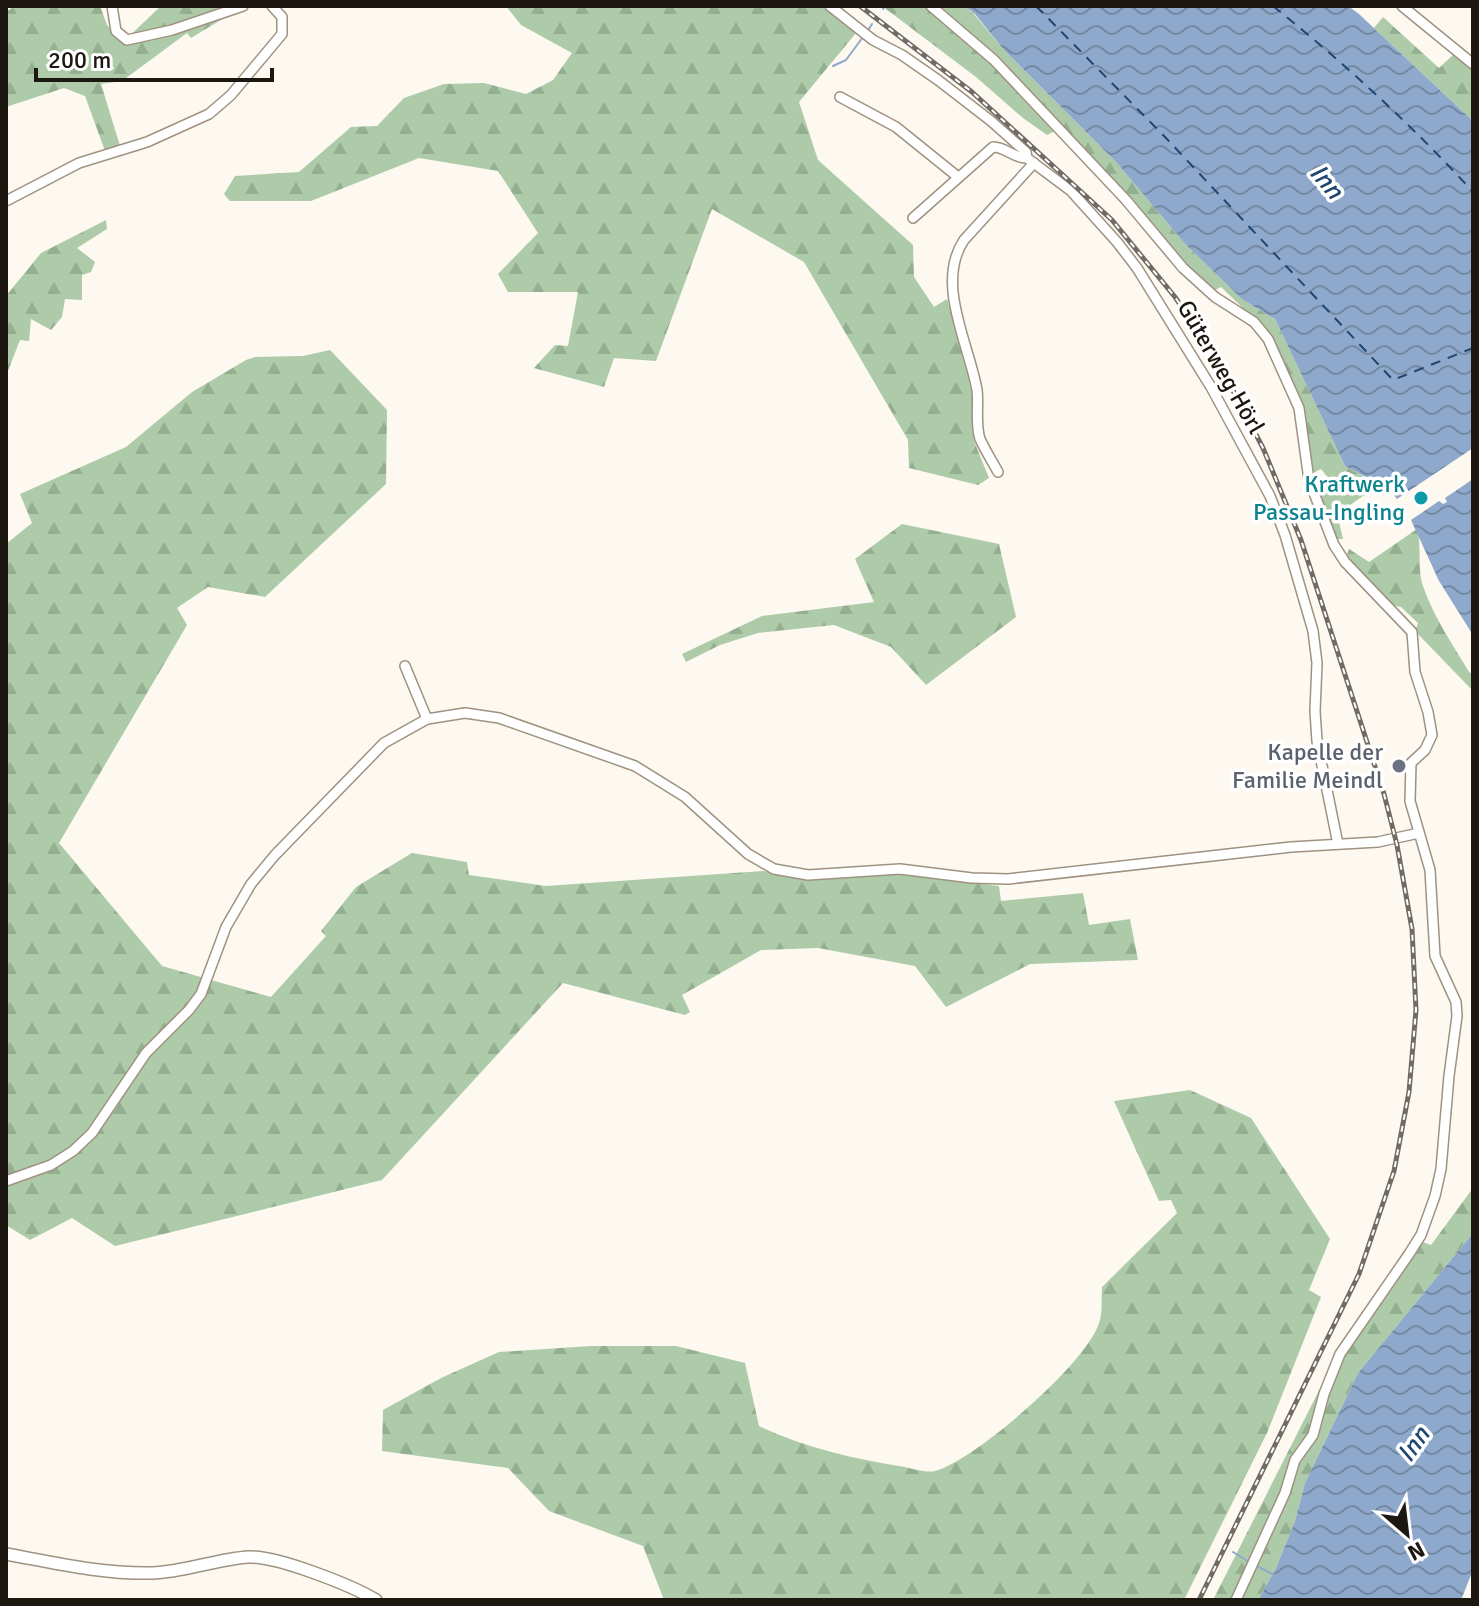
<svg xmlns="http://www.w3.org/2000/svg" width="1479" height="1606" font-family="Signika,sans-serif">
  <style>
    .forest { fill: url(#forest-firs) }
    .water { fill: url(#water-waves) }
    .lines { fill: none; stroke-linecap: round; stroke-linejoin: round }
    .stream { stroke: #8ea9cc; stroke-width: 2 }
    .ferry { stroke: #204674; stroke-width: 2; stroke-dasharray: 10 8; stroke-linecap: butt }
    .minor-casing { stroke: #9f9280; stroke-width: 12 }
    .tertiary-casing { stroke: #9f9280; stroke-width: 14 }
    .minor { stroke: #fff; stroke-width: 9 }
    .tertiary { stroke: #fff; stroke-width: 11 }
    .rail-casing { stroke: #706b64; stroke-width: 5 }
    .rail { stroke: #fff; stroke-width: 2; stroke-dasharray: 6; stroke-linecap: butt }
    .culture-dot { fill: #0f9aa8; stroke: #fff; stroke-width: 3 }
    .worship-dot { fill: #6b7280; stroke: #fff; stroke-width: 3 }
    .labels { text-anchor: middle; stroke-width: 7; stroke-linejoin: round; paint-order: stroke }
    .street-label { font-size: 24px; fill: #1c1711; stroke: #fff }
    .culture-label { font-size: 24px; fill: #0d838f; stroke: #fff; text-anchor: end }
    .worship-label { font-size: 24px; fill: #5b616d; stroke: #fff; text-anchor: end }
    .water-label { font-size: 26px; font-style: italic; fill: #204674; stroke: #fff }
  </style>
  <defs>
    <pattern id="forest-firs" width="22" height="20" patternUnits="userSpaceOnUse" patternTransform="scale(2)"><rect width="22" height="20" fill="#adcba8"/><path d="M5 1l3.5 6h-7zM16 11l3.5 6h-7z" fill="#94ae90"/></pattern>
    <pattern id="water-waves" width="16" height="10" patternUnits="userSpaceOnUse" patternTransform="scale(2)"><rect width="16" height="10" fill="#8ea9cc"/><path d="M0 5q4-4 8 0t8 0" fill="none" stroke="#7389a4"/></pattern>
  </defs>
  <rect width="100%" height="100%" fill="#fdf8f0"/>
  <!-- forest -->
  <g class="forest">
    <path d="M 15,6 L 100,6 L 107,25 L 123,42 L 161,6 L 234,6 L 229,15 L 191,38 L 187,33 L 122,81 L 101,84 L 120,146 L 105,151 L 85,96 L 64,88 L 6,107 L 6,12 Z"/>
    <path d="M 506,6 L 822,6 L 856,33 L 799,102 L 818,160 L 913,245 L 914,277 L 934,307 L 947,299 L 973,389 L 974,441 L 989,478 L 978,485 L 909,468 L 908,440 L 804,262 L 712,209 L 656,361 L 614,358 L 604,387 L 534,368 L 555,345 L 568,346 L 578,292 L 508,292 L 498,274 L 538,233 L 498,171 L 419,158 L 311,201 L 230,201 L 224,194 L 235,176 L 299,172 L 351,127 L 377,126 L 404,98 L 444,84 L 484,83 L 526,94 L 553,80 L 572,53 L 521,25 Z"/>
    <path d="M 882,6 L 964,6 L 974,14 L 1004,50 L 1116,162 L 1186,245 L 1243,300 L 1275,319 L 1345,466 L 1379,485 L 1337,514 L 1343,539 L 1335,539 L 1315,490 L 1330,480 L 1321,469 L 1311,474 L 1301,403 L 1289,374 L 1268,332 L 1221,287 L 1213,291 L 1188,270 L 1061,128 L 1047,135 L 1023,118 L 976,77 Z"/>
    <path d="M 1383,17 L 1439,68 L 1454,54 L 1473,70 L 1473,121 L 1374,28 Z"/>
    <path d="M 106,220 L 107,229 L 77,248 L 95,262 L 91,272 L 82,275 L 82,300 L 65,299 L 62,317 L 51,330 L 31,319 L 29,341 L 20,340 L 6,376 L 6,296 L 41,253 Z"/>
    <path d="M 330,350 L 387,410 L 386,484 L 265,597 L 208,587 L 177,608 L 187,625 L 59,843 L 162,966 L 271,997 L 326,936 L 321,931 L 356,887 L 412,853 L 467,862 L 469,875 L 546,886 L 763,871 L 808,879 L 900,874 L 999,886 L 1001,901 L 1083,893 L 1089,925 L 1130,919 L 1138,960 L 1030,964 L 946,1007 L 915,966 L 818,948 L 761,950 L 682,995 L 690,1012 L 685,1015 L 563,983 L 382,1180 L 115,1246 L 72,1218 L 30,1240 L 6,1225 L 6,544 L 32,523 L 20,494 L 126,447 L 192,392 L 246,360 L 255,357 L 303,356 Z"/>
    <path d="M 902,524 L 999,544 L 1016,617 L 926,685 L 891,647 L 834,625 L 758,633 L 720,645 L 686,662 L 682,654 L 762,616 L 874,602 L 855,559 Z"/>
    <path d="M 1417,529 C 1422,544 1417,568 1423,586 C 1433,616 1453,645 1469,672 L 1473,675 L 1473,691 L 1415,631 L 1418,623 L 1401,607 L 1391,605 L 1346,557 L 1349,549 L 1369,562 Z"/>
    <path d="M 1190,1090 L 1251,1118 L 1330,1239 L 1309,1290 L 1321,1297 L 1267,1433 L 1184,1600 L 664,1600 L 643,1546 L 549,1511 L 508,1468 L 382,1451 L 383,1410 L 441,1378 L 499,1352 L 591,1346 L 676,1346 L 745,1363 L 759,1426 C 806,1448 855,1459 905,1467 C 914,1469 926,1473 935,1471 C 975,1460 1087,1363 1099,1323 C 1103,1313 1101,1298 1102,1287 L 1177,1213 L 1171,1200 L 1159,1201 L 1114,1101 Z"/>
    <path d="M 1473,1188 L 1473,1233 L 1358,1373 L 1305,1483 L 1295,1521 L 1276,1568 L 1258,1600 L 1213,1600 L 1340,1349 L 1420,1241 L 1431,1245 Z"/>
  </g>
  <!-- water -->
  <g class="water">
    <path d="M 964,6 L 1348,6 L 1359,14 L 1473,121 L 1473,448 L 1397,499 L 1390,490 L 1345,466 L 1275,319 L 1243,300 L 1186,245 L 1116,162 L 1004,50 L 975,14 Z"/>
    <path d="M 1473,479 L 1473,635 L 1439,581 L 1411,520 L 1439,501 L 1443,504 L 1447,502 L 1445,498 Z"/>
    <path d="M 1473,1233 L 1473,1570 L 1461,1600 L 1258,1600 L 1276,1568 L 1295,1521 L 1305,1483 L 1358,1373 Z"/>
  </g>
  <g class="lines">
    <!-- stream -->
    <g class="stream">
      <path d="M 883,9 L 885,6"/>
      <path d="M 867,32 L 872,24"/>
      <path d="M 833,66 L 846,60 L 863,37"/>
      <path d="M 1233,1552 L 1249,1562"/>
      <path d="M 1255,1565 L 1274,1575"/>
    </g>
    <!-- ferry -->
    <g class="ferry">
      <path d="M 1036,6 L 1166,138 L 1393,380 L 1473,348"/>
      <path d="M 1273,6 C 1344,63 1412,125 1473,192"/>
    </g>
    <!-- minor casing -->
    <g class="minor-casing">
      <g id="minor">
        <path d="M 112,6 L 116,31 L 127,40 L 172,30 L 243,6"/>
        <path d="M 830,6 L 873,40 L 902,55 L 938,80 L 991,121 L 1026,152 L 1027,158 L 1071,191 L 1117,242 L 1137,268 L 1211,387 L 1270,496 L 1285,535 L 1313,631 L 1317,663 L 1315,711 L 1317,741 L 1338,844"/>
        <path d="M 931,6 L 994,60 L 1126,200 L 1183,268 L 1215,297 L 1254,322 L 1268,339 L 1299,408 L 1309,480 L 1334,545 L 1345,562 L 1412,632 L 1415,672 L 1428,712 L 1432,735 L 1425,750 L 1411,763 L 1410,801 L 1430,870 L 1435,956 L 1456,1002 L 1457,1016 L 1449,1076 L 1441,1169 L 1435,1196 L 1421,1235 L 1409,1254 L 1340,1354 L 1324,1394 L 1313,1435 L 1295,1460 L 1285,1493 L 1236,1600"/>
        <path d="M 1402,6 L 1473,64"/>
        <path d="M 840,97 L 896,127 L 958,177"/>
        <path d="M 6,201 L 79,163 L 147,142 L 209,114 L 231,95 L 282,34 L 282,17 L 272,6"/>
        <path d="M 913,218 L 993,147 C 1006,147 1015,159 1027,158"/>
        <path d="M 998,472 C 992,461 985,450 980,439 C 975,424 979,405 977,390 C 969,344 935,283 964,240 L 1034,163"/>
        <path d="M 405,666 L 427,719"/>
        <path d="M 6,1181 L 51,1165 L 73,1151 L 92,1133 L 146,1053 L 189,1010 L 201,994 L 226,927 L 251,884 L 275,855 L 384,743 L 427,719 L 465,713 L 499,718 L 635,766 L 685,797 L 748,854 L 774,869 L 808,875 L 900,869 L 972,878 L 1008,879 L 1291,847 L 1378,842 L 1419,833"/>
      </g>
    </g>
    <!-- tertiary casing -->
    <g class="tertiary-casing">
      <path id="tertiary" d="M 6,1554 C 55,1563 102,1574 152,1573 C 185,1572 216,1559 249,1557 C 277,1556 351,1585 376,1600"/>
    </g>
    <!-- minor -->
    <use href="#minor" class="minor"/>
    <!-- tertiary -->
    <use href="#tertiary" class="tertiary"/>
    <!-- rail casing -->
    <g class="rail-casing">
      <path id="rail" d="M 860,6 L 972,92 L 1112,220 L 1175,297 L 1214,354 L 1263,448 L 1301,540 L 1384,794 L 1397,845 L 1412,929 L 1416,1010 L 1409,1092 L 1394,1171 L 1359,1274 L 1199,1600"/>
    </g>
    <!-- rail -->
    <use href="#rail" class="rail"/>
  </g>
  <!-- markers -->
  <circle class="culture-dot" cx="1421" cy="498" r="8"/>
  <circle class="worship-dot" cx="1399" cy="766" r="8"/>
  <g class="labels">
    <!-- street labels -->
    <g class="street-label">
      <text transform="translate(1221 367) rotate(60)" y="8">Güterweg Hörl</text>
    </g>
    <!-- culture labels -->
    <g class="culture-label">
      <text x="1405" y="492">Kraftwerk<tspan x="1405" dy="28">Passau-Ingling</tspan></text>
    </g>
    <!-- worship labels -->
    <g class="worship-label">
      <text x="1383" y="760">Kapelle der<tspan x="1383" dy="28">Familie Meindl</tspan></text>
    </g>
    <!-- water labels -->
    <g class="water-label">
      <text transform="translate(1327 181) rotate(50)" y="9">Inn</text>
      <text transform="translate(1413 1444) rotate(-55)" y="9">Inn</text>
    </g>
  </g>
  <!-- border -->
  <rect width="1479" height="1606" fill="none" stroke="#1c1711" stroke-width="16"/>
  <!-- north arrow -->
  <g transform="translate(1407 1534) rotate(152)" stroke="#ffffff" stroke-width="6" paint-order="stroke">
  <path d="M0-6L14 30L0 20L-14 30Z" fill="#1c1711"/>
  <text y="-12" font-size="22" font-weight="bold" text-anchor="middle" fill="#1c1711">N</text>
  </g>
  <!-- scale -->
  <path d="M36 68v12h236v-12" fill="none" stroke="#1c1711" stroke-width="4"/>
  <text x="48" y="68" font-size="24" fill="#1c1711" stroke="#ffffff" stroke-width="6" paint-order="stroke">200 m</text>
</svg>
